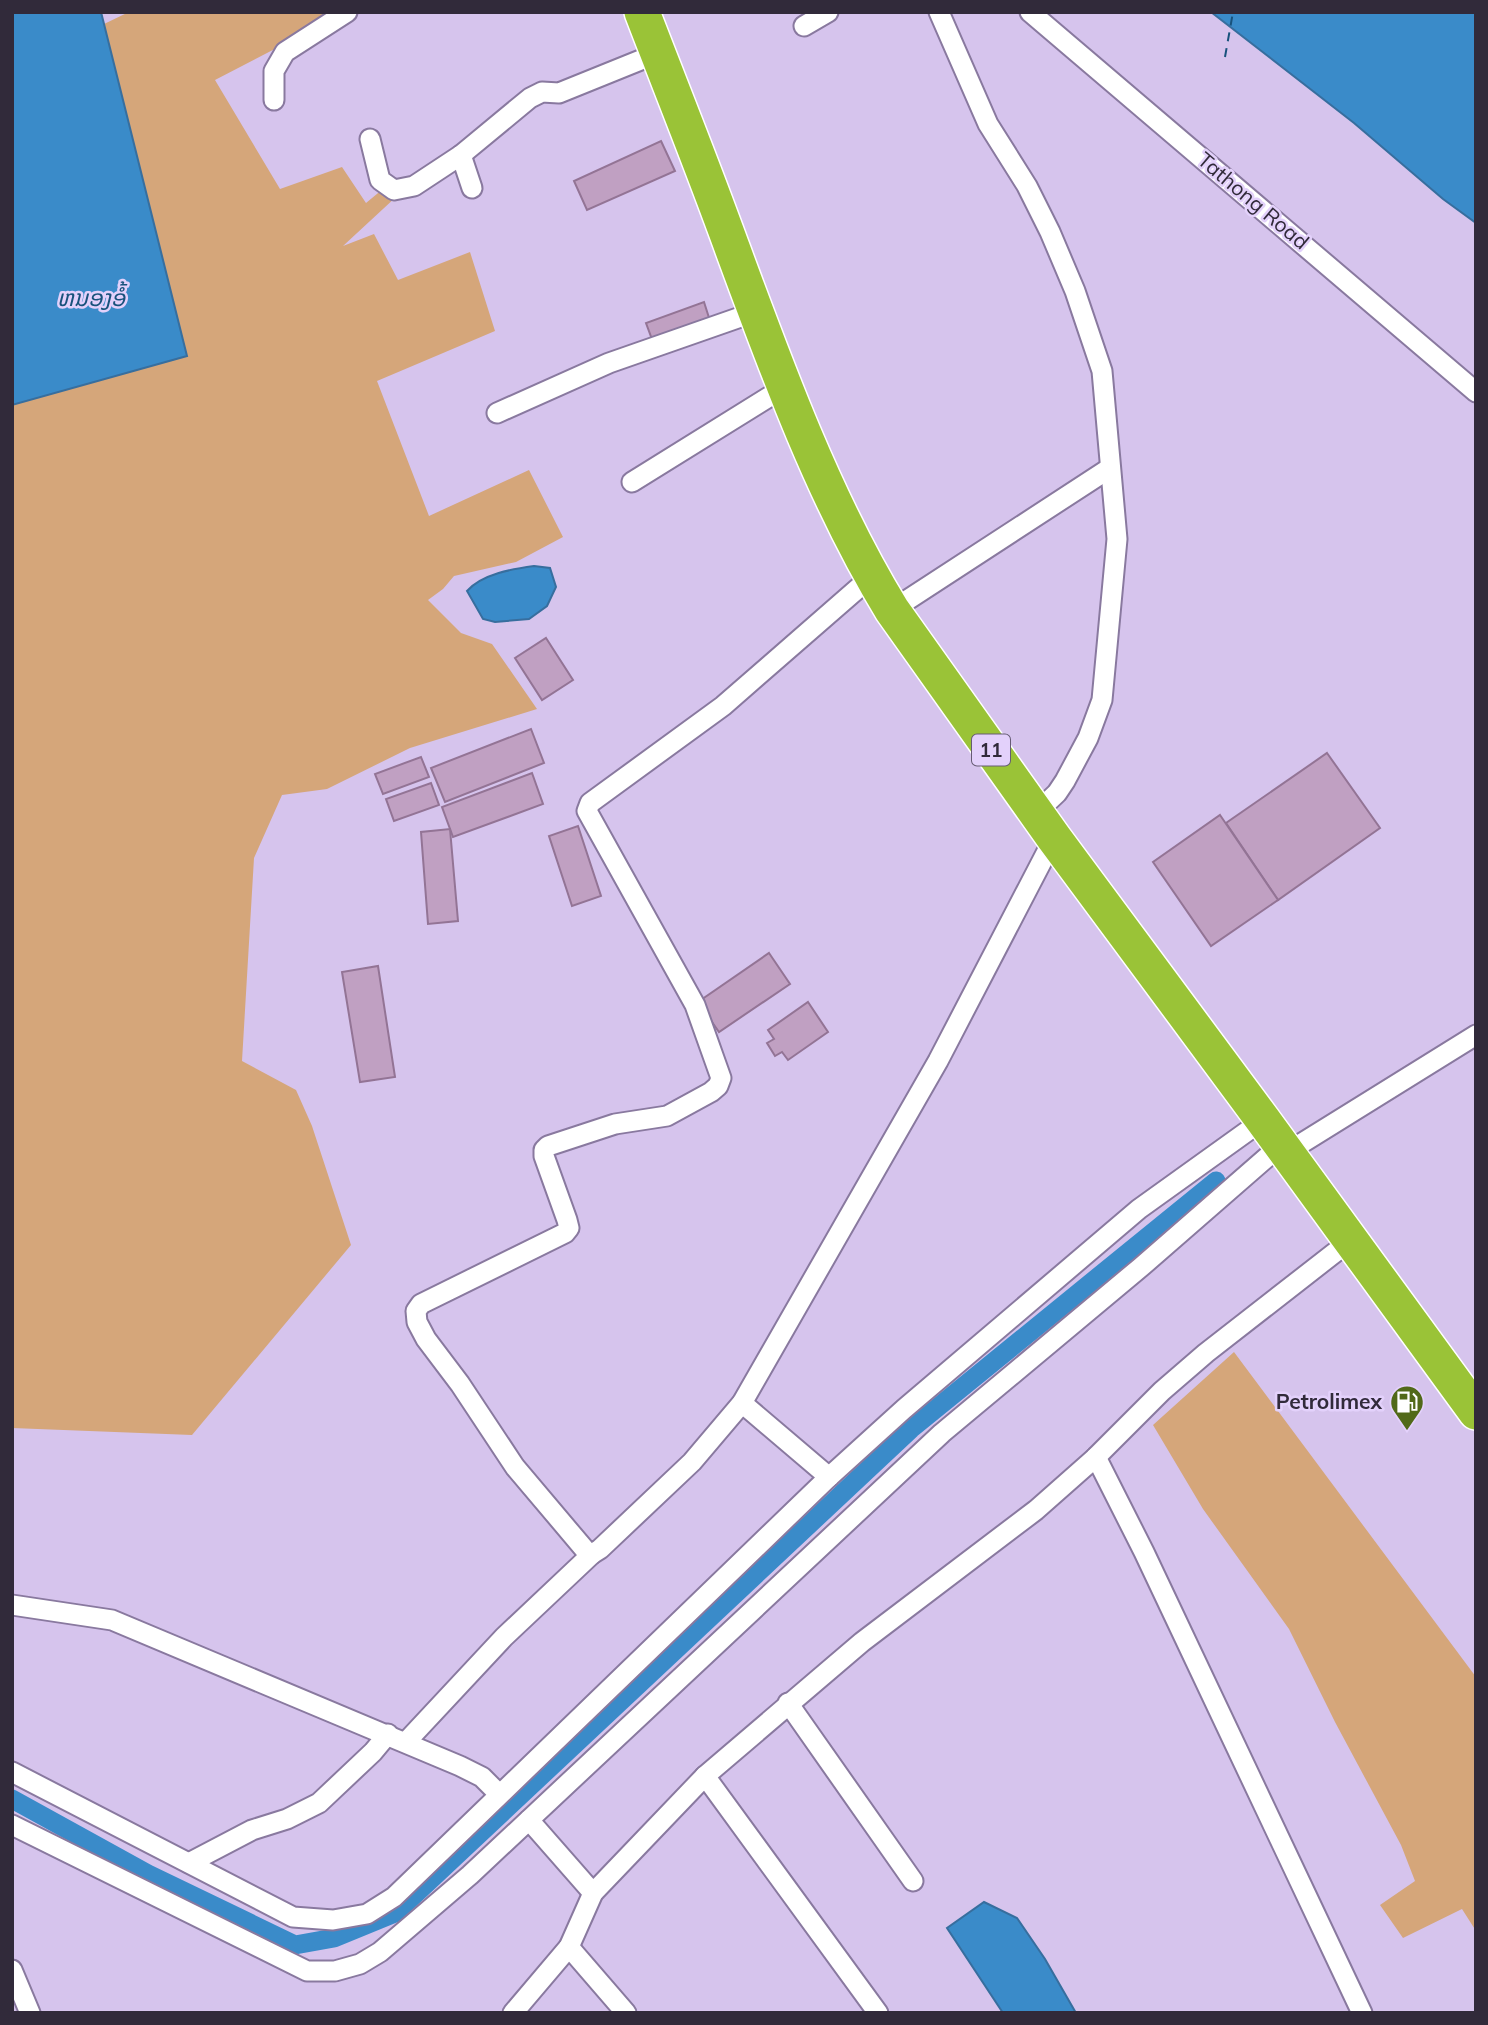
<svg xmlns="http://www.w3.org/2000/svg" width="1488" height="2025" font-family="Mulish,'Noto Sans Lao',sans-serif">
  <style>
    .green { fill: #d5a67a }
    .water { fill: #3a8bc9; stroke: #376e9e; stroke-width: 2 }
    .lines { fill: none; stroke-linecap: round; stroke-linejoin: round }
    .canal { stroke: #3a8bc9; stroke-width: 19 }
    .ferry { stroke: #18527c; stroke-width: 2; stroke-dasharray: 9 7; stroke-linecap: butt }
    .building { fill: #c0a0c2; stroke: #937495; stroke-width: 2 }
    .street-casing { stroke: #89799f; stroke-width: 23 }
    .highway-casing { stroke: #fff; stroke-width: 38 }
    .street { stroke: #fff; stroke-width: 19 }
    .highway { stroke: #9ac337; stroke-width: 35 }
    .labels { text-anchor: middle; stroke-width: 5; stroke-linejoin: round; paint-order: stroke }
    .shield { fill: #e3d1fb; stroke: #665c74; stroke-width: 2 }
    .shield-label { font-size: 19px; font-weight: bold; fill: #312a3a }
    .street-label { font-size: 21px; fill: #312a3a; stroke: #e3d1fb }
    .poi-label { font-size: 21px; font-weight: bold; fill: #312a3a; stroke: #e3d1fb; text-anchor: end }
    .water-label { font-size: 23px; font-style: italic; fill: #18527c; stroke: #e3d1fb }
  </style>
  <rect width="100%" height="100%" fill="#d6c4ed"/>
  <!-- green -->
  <g class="green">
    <path d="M 129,12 L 346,12 L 215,80 L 280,189 L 342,167 L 366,203 L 395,179 L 410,184 L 343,246 L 374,234 L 398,280 L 470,252 L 495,331 L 377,381 L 429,516 L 529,470 L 563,537 L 516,562 L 454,576 L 443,589 L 428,600 L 461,633 L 492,644 L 537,709 L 410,748 L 327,789 L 282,795 L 254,858 L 242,1061 L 296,1090 L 312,1126 L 351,1245 L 192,1435 L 12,1428 L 12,405 L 187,356 L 104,24 Z"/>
    <path d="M 1234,1352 L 1476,1677 L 1476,1931 L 1462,1909 L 1403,1938 L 1380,1905 L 1415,1881 L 1401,1845 L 1335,1722 L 1289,1629 L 1203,1509 L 1153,1425 Z"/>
  </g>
  <!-- water -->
  <g class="water">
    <path d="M 12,12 L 101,12 L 187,356 L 12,405 Z"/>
    <path d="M 1211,12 L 1476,12 L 1476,223 L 1443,199 L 1354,123 Z"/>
    <path d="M 534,566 L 550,568 L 556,587 L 547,606 L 529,619 L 495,622 L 483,619 L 467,591 C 482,574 512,569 534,566 Z"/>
    <path d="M 984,1902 L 1017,1918 L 1045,1959 L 1076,2013 L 1003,2013 L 947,1928 Z"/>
  </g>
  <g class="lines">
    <!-- canal -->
    <path class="canal" d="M 12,1799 L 148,1874 L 295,1945 L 334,1938 L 395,1913 L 911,1429 L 1216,1181"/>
    <!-- ferry -->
    <path class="ferry" d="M 1225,57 L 1233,12"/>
  </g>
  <!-- building -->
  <g class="building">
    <path d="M 661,141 L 675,171 L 587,210 L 574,181 Z"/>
    <path d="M 704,302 L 710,321 L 653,342 L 646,323 Z"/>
    <path d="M 546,638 L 573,680 L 542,700 L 515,658 Z"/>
    <path d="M 531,729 L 544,763 L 445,802 L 431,768 Z"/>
    <path d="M 1327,753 L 1380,828 L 1278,900 L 1226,823 Z"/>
    <path d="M 421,757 L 429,777 L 383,794 L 375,774 Z"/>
    <path d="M 532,773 L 543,804 L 453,837 L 442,807 Z"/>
    <path d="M 431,783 L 439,805 L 394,821 L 386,799 Z"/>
    <path d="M 1220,815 L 1278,900 L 1211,946 L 1153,862 Z"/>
    <path d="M 578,826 L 601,896 L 572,906 L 549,836 Z"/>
    <path d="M 450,829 L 458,921 L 428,924 L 421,832 Z"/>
    <path d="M 769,953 L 790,984 L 719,1032 L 698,1002 Z"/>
    <path d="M 378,966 L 395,1077 L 360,1082 L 342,972 Z"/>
    <path d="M 808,1002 L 828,1032 L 788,1060 L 782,1052 L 775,1056 L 767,1043 L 774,1039 L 768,1030 Z"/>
  </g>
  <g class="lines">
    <!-- street casing -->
    <g class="street-casing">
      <g id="street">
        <path d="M 939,12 L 988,124 L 1027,186 L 1050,232 L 1075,291 L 1102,371 L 1117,539 L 1102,700 L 1088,738 L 1065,781 L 1057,793 L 1036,813"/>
        <path d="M 1030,12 L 1476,392"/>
        <path d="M 804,26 L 828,12"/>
        <path d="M 274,100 L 274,71 L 285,52 L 347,12"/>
        <path d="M 370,139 L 380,180 L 394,190 L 414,186 L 461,155 L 530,98 L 542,92 L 559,93 L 658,53"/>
        <path d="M 461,155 L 472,188"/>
        <path d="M 497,413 L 609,363 L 755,312"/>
        <path d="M 632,482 L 785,387"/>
        <path d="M 871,577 L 723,706 L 590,803 L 587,811 L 695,1005 L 721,1078 L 718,1086 L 711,1092 L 667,1116 L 615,1124 L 548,1146 L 544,1150 L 544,1156 L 567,1220 L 569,1228 L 565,1233 L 421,1304 L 416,1311 L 417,1322 L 426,1339 L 460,1384 L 515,1467 L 586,1551 L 592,1554 L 600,1549 L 692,1462 L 742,1403 L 938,1061 L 1054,838"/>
        <path d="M 892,610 L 1110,468"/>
        <path d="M 1286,1153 L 1476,1035"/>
        <path d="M 742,1403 L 829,1477"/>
        <path d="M 1096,1457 L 1144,1552 L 1362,2013"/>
        <path d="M 12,1605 L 112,1620 L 460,1766 L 482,1777 L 499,1794"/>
        <path d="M 788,1703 L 913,1881"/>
        <path d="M 406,1742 L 504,1637 L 592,1554"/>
        <path d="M 12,1772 L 293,1917 L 333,1920 L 367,1914 L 394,1897 L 829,1477 L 904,1409 L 1139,1209 L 1263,1120"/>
        <path d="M 705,1776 L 878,2013"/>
        <path d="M 529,1820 L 593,1893"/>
        <path d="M 12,1825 L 307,1971 L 335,1971 L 360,1964 L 380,1952 L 470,1875 L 942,1433 L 1141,1267 L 1281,1145"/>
        <path d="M 189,1863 L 252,1830 L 287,1819 L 319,1803 L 373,1752 L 388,1734"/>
        <path d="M 569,1947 L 626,2013"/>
        <path d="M 12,1970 L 30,2013"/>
        <path d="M 513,2013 L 569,1947 L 593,1893 L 705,1776 L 862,1642 L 1036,1510 L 1096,1457 L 1162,1391 L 1206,1353 L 1351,1240"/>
      </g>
    </g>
    <!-- highway casing -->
    <g class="highway-casing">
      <path id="highway" d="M 642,12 C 670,85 699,157 726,231 C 772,356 822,496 892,610 L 1054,838 L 1263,1120 L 1476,1412"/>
    </g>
    <!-- street -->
    <use href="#street" class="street"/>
    <!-- highway -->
    <use href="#highway" class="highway"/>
  </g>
  <!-- icons -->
  <defs>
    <g id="fuel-pin" transform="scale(1.75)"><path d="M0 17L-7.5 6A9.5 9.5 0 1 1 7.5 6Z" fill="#516918" stroke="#e3d1fb"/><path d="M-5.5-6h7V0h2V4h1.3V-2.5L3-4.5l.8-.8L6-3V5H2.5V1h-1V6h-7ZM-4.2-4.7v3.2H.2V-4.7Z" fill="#fff"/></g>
  </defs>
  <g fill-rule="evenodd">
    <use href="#fuel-pin" x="1407" y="1402"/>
  </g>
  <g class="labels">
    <!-- shield labels -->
    <rect class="shield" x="972" y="734.5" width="38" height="31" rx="5"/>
    <g class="shield-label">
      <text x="991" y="757">11</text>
    </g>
    <!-- street labels -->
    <g class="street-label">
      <text transform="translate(1253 201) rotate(40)" y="7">Tathong Road</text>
    </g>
    <!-- poi labels -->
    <g class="poi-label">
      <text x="1382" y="1409">Petrolimex</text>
    </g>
    <!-- water labels -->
    <g class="water-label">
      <text x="91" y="306">ຫນອງອໍ້</text>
    </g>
  </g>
  <!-- border -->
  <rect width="1488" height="2025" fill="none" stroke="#312a3a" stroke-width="28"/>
</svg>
